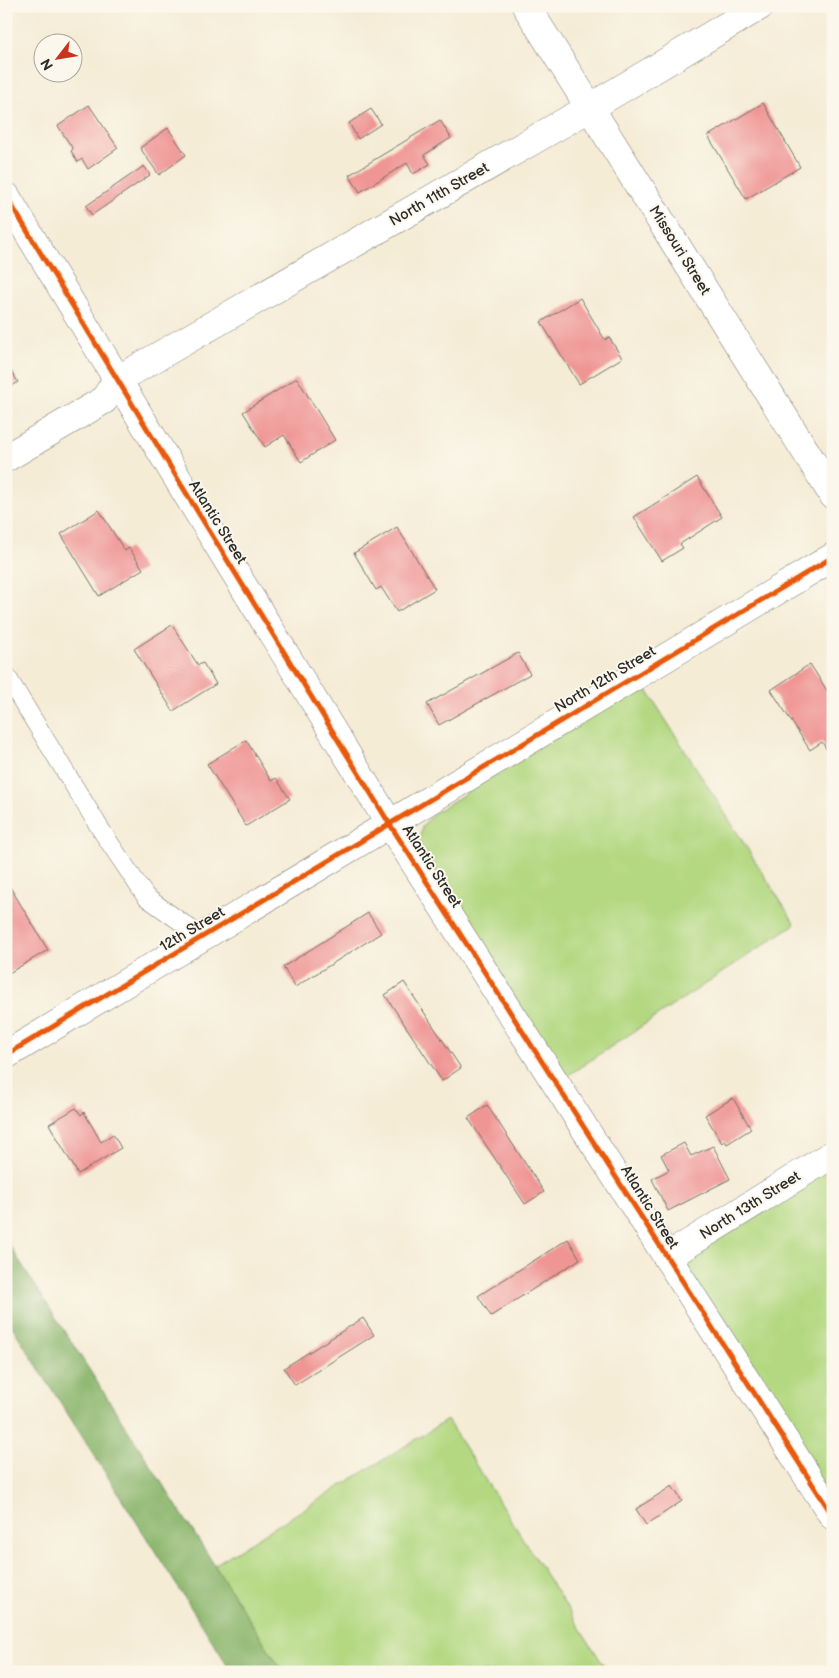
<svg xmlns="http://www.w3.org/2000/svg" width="839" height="1678" font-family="'Balsamiq Sans',sans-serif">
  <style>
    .green { fill: #b3d881; stroke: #6f8256 }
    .forest { fill: #8eb86f; stroke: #5c724d }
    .building { fill: #ef9594 }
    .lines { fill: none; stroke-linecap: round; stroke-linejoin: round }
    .lane-casing { stroke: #726f67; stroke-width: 19 }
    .street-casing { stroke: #726f67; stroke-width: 29 }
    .lane { stroke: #fff; stroke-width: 18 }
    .street { stroke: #fff; stroke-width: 28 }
    .cycleway-casing { stroke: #fbf7ec; stroke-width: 8 }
    .cycleway { stroke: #e8590c; stroke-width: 5 }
    .labels { text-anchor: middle; stroke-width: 4; stroke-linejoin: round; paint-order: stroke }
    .street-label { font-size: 15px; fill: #2b2b2b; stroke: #fbf7ec }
  </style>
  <rect width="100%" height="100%" fill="#fbf7ec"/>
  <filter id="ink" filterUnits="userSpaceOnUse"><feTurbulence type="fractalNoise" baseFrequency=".02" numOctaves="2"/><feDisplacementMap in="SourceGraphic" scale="10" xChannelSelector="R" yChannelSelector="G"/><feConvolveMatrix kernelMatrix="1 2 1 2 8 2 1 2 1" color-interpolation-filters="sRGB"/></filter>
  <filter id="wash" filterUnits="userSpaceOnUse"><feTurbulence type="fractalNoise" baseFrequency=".0096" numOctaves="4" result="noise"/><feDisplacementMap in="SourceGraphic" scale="20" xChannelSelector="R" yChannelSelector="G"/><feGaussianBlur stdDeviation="1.12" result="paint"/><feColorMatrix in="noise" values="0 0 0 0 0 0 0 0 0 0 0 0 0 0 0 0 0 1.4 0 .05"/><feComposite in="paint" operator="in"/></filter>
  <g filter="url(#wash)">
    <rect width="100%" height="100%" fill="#f5ecd6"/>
    <!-- green -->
    <g class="green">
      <path d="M 643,684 L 795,924 L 564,1078 L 419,842 L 422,827 L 434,813 Z"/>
      <path d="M 833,1166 L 833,1501 L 685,1269 L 691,1254 Z"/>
      <path d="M 447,1420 L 608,1672 L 283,1672 L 214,1565 Z"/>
    </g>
    <!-- forest -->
    <path class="forest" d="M 6,1240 L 17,1257 L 283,1672 L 232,1672 L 6,1317 Z"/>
    <g id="blocks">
      <!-- building -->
      <g class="building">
        <path d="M 763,103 L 800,167 L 746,199 L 708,136 Z"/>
        <path d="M 89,105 L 118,148 L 88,169 L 82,159 L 78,162 L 71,151 L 73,149 L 58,126 Z"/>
        <path d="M 371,109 L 381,124 L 358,139 L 349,123 Z"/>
        <path d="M 440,120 L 451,138 L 424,155 L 430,164 L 413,174 L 407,163 L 360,192 L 349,175 Z"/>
        <path d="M 168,128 L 186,155 L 159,175 L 140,148 Z"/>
        <path d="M 144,166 L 150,175 L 92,215 L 86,206 Z"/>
        <path d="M 580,298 L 605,340 L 609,337 L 622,358 L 579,384 L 541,322 Z"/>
        <path d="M 6,363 L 18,382 L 6,390 Z"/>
        <path d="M 297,378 L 335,440 L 301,462 L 284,435 L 265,447 L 243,412 Z"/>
        <path d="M 697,477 L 722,517 L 680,544 L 683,548 L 662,561 L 634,517 Z"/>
        <path d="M 99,510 L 125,551 L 129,548 L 143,569 L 99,596 L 61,534 Z"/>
        <path d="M 397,527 L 435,589 L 397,612 L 381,587 L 376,590 L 354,553 Z"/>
        <path d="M 172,625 L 198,665 L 203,663 L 216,684 L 173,711 L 134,649 Z"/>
        <path d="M 518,653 L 530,674 L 439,725 L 427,704 Z"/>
        <path d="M 810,664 L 833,700 L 833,746 L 827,750 L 822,742 L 810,750 L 771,690 Z"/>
        <path d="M 246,740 L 271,781 L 276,778 L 290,799 L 246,826 L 207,764 Z"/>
        <path d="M 10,887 L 48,950 L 9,973 L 6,968 L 6,890 Z"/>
        <path d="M 368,913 L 381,933 L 295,987 L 283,967 Z"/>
        <path d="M 404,982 L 461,1068 L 442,1081 L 385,995 Z"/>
        <path d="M 733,1098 L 751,1129 L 727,1144 L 725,1141 L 722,1143 L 705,1115 Z"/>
        <path d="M 487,1105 L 544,1192 L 525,1204 L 468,1118 Z"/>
        <path d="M 76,1108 L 81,1115 L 84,1112 L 101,1142 L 113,1134 L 121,1148 L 78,1174 L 49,1124 Z"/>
        <path d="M 684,1143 L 691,1156 L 713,1146 L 730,1179 L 668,1211 L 652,1179 L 669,1170 L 661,1155 Z"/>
        <path d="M 568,1239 L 580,1259 L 491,1316 L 478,1296 Z"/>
        <path d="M 363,1318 L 374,1335 L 295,1385 L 284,1368 Z"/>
        <path d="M 672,1486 L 682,1501 L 646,1525 L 636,1509 Z"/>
      </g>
    </g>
  </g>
  <g filter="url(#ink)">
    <use href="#blocks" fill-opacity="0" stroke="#726f67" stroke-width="1"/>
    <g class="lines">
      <!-- lane casing -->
      <g class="lane-casing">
        <path id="lane" d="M 6,675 L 101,830 L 146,897 L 202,937"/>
      </g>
      <!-- street casing -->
      <g class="street-casing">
        <g id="street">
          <path d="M 526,6 L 833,495"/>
          <path d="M 6,196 L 199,514 L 389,823 L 833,1516"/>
          <path d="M 6,458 L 104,400 L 117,380 L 591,107 L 760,6"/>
          <path d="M 6,1055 L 833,557"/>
          <path d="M 667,1257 L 833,1154"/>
        </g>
      </g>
      <!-- lane -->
      <use href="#lane" class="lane"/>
      <!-- street -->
      <use href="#street" class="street"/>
      <!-- cycleway casing -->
      <g class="cycleway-casing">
        <g id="cycleway">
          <path d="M 6,196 L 199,514 L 389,823 L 833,1516"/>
          <path d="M 6,1055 L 833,557"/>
        </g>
      </g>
      <!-- cycleway -->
      <use href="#cycleway" class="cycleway"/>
    </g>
  </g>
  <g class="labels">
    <!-- street labels -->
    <g class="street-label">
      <text transform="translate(439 194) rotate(-30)" y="5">North 11th Street</text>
      <text transform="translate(680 250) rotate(58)" y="5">Missouri Street</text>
      <text transform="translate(218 522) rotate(58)" y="5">Atlantic Street</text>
      <text transform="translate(605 679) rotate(-31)" y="5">North 12th Street</text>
      <text transform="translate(432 866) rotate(57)" y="5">Atlantic Street</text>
      <text transform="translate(192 929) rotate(-31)" y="5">12th Street</text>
      <text transform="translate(750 1205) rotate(-32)" y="5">North 13th Street</text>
      <text transform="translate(650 1207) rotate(58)" y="5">Atlantic Street</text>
    </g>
  </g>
  <!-- margin -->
  <rect width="839" height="1678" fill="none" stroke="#fbf7ec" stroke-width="25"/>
  <!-- north arrow -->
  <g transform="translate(58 58) rotate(239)"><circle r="24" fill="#fbf7ec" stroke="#a8a59f"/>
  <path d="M0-4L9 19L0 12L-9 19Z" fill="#c8321e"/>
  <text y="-8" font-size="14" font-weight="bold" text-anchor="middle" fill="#2b2b2b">N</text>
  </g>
</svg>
